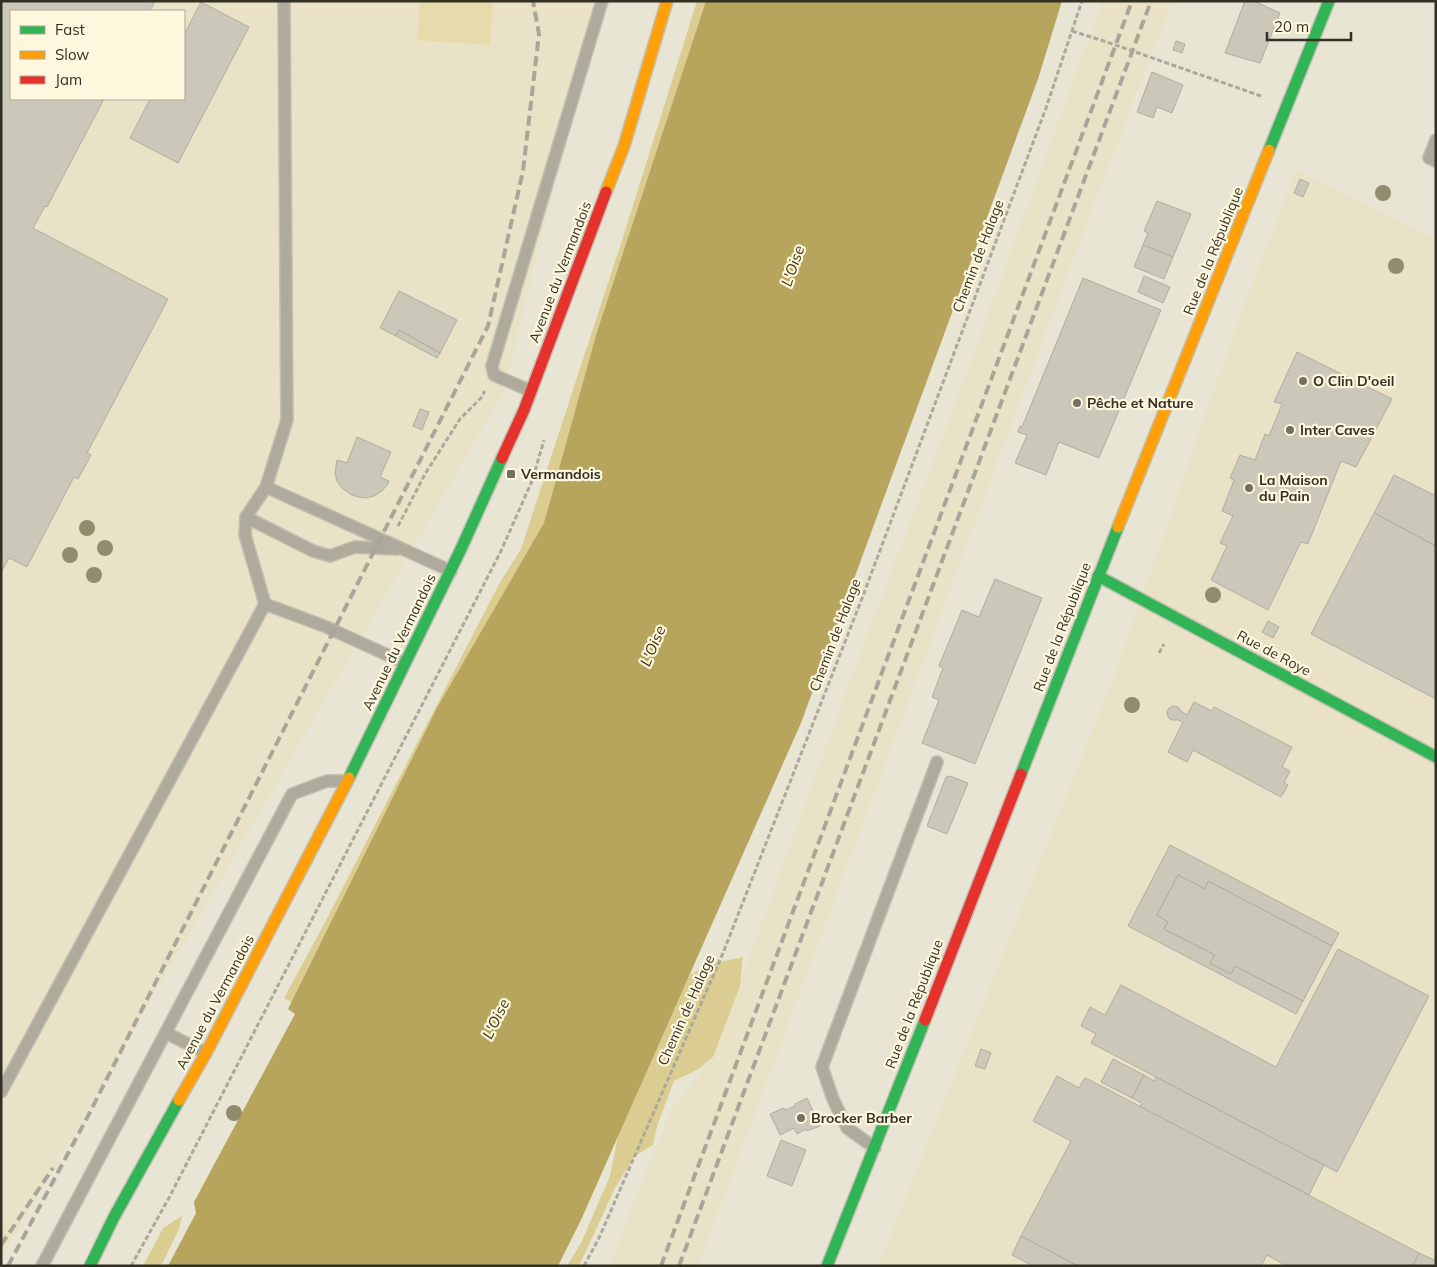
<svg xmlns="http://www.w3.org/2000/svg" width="1437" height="1267" font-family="Mulish,sans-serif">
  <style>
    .built { fill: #eae2c6; fill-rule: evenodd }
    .green { fill: #e7dbac }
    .forest { fill: #dbcc92 }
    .water { fill: #b7a55d }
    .building { fill: #cbc8ba; stroke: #b0ada0 }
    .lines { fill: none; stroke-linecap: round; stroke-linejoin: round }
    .lane-casing { stroke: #c3c0b2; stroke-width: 14 }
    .fast-casing { stroke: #c3c0b2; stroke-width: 14 }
    .slow-casing { stroke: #c3c0b2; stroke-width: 14 }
    .jam-casing { stroke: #c3c0b2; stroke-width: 14 }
    .path { stroke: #aba99c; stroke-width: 3; stroke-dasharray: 5 2.5; stroke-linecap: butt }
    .lane { stroke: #aeaa9c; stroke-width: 11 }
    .fast { stroke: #30b455; stroke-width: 11 }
    .slow { stroke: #ff9f0a; stroke-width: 11 }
    .jam { stroke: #e5322d; stroke-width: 11 }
    .rail { stroke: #a9a699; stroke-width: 4; stroke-dasharray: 10 5; stroke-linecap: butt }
    .tree { fill: #938b6e }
    .poi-dot { fill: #736f62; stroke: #fef7de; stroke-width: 2 }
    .labels { text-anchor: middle; stroke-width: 4.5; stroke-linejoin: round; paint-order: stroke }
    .street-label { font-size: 14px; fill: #333024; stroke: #fef7de }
    .poi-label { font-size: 14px; font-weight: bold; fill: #333024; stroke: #fef7de; text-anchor: start }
    .water-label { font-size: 15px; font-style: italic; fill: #3f340c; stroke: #fef7de }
  </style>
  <rect width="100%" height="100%" fill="#e9e5d4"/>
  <!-- built -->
  <g class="built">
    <path d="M 1,1 L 598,1 L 504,391 L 1,1259 ZM 11,11 L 184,11 L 184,99 L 11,99 Z"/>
    <path d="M 1102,1 L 1172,1 L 1068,273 L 698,1266 L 609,1266 L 671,1110 L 713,1057 L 852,675 L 969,367 Z"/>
    <path d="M 1296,170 L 1436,240 L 1436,1266 L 878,1266 L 1112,682 L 1239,319 Z"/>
  </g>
  <!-- green -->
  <path class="green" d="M 420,1 L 493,1 L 490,45 L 417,40 Z"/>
  <!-- forest -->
  <g class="forest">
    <path d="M 697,1 L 724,1 L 535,555 L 309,998 L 291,1002 L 284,998 L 322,928 L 499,584 L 521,549 L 624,234 Z"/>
    <path d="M 743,957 L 740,986 L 713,1057 L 697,1070 L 674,1081 L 658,1123 L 653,1145 L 635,1156 L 615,1188 L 579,1266 L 567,1266 L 581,1243 L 610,1176 L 623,1112 L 690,975 L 710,964 Z"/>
    <path d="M 182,1216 L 179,1229 L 161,1266 L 143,1266 L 163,1228 Z"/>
  </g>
  <!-- water -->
  <path class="water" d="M 706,1 L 1062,1 L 1038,79 L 801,723 L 581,1220 L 558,1266 L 168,1266 L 196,1213 L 194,1202 L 295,1014 L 288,1009 L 437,708 L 544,523 L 597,332 Z"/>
  <!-- building -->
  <g class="building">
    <path d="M 1,1 L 155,1 L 150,11 L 11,11 L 11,99 L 104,99 L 47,207 L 45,206 L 33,228 L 168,299 L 87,453 L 91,455 L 78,479 L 74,477 L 27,567 L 9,558 L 1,572 Z"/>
    <path d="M 1245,1 L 1254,1 L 1280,13 L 1260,63 L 1225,53 Z"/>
    <path d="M 201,2 L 249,27 L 178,163 L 130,138 L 150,99 L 184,99 L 184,35 Z"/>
    <path d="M 1176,41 L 1185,44 L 1182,53 L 1173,50 Z"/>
    <path d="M 1152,72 L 1183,85 L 1172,113 L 1157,107 L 1153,118 L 1137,112 Z"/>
    <path d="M 1300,179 L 1309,183 L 1303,197 L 1294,193 Z"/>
    <path d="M 1157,201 L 1191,214 L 1173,257 L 1143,245 L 1148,233 L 1144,231 Z"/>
    <path d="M 1143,245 L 1173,257 L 1164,279 L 1134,267 Z"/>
    <path d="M 1144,276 L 1170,287 L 1163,303 L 1138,292 Z"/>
    <path d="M 1083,278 L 1161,310 L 1099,458 L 1059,442 L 1046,475 L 1015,463 L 1027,435 L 1018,432 L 1020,426 L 1022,427 Z"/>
    <path d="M 399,291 L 457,320 L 440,353 L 399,330 L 396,336 L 380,328 Z"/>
    <path d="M 399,330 L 440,353 L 437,358 L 396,336 Z"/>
    <path d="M 1297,352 L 1392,399 L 1356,467 L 1341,461 L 1308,544 L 1301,542 L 1268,610 L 1211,580 L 1227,546 L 1220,543 L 1233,516 L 1222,511 L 1234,480 L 1230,478 L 1240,455 L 1255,460 L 1265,434 L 1269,436 L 1282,404 L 1274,402 Z"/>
    <path d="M 420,409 L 429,412 L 422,430 L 413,426 Z"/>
    <path d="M 357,437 L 391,452 L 380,477 L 389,481 L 387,485 L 382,491 L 374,496 L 366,498 L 358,497 L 350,494 L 342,488 L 337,481 L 335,473 L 337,460 L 347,463 Z"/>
    <path d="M 1394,475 L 1436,496 L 1436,546 L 1374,513 Z"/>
    <path d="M 1374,513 L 1436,546 L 1436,699 L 1311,634 Z"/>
    <path d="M 995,579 L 1042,598 L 975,764 L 922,743 L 939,700 L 932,697 L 943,668 L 939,666 L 962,610 L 979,617 Z"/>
    <path d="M 1268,621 L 1279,627 L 1273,638 L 1262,632 Z"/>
    <path d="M 1194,702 L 1212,711 L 1214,707 L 1292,747 L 1282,767 L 1290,771 L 1284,783 L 1288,785 L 1281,797 L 1193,750 L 1187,762 L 1168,752 L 1183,722 L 1178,720 L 1171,720 L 1168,717 L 1167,712 L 1169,708 L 1173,706 L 1178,707 L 1182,712 L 1187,715 Z"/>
    <path d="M 950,776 L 968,783 L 947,834 L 927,826 L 946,777 Z"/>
    <path d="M 1170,845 L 1339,933 L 1332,946 L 1208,881 L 1205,889 L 1178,875 L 1157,915 L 1168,922 L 1164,929 L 1215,955 L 1210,963 L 1231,974 L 1235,966 L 1303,1001 L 1296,1014 L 1128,926 Z"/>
    <path d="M 1178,875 L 1205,889 L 1208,881 L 1332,946 L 1303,1001 L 1235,966 L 1231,974 L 1210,963 L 1215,955 L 1164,929 L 1168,922 L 1157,915 Z"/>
    <path d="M 1338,949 L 1429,996 L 1337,1172 L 1091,1043 L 1096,1034 L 1081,1026 L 1090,1007 L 1105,1015 L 1121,985 L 1276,1067 Z"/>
    <path d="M 981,1049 L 991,1053 L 985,1069 L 975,1066 Z"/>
    <path d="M 1113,1059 L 1144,1075 L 1132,1098 L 1101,1082 Z"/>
    <path d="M 1144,1075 L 1154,1081 L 1156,1077 L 1324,1165 L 1309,1195 L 1140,1107 L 1142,1103 L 1132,1098 Z"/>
    <path d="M 1057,1076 L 1079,1088 L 1084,1079 L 1086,1078 L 1419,1253 L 1413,1266 L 1287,1266 L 1267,1255 L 1261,1266 L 1078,1266 L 1021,1236 L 1071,1141 L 1033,1121 Z"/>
    <path d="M 807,1098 L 820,1126 L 807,1131 L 806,1129 L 797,1134 L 794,1128 L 780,1135 L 770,1114 L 784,1108 L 785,1110 L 795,1106 L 795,1104 Z"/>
    <path d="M 781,1140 L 806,1150 L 792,1186 L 767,1176 Z"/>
    <path d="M 1021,1236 L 1078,1266 L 1033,1266 L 1012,1255 Z"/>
    <path d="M 1419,1253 L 1436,1261 L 1436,1266 L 1413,1266 Z"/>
  </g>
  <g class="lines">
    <!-- lane casing -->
    <g class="lane-casing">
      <g id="lane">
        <path d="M 1436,140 L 1429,158 L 1436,161"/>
        <path d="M 531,391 L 494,375 L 492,366 L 602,1"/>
        <path d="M 266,487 L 451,571"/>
        <path d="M 246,517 L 313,551 L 330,556 L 355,547 L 397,549"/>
        <path d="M 265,604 L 324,626 L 405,663"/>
        <path d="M 166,1033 L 206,1053"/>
        <path d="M 1,1092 L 265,604 L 245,535 L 246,517 L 266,487 L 287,420 L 284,1"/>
        <path d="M 875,1148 L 847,1128 L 833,1099 L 822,1067 L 937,762"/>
        <path d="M 42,1266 L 292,794 L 327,781 L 347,781"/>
      </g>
    </g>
    <!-- fast casing -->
    <g class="fast-casing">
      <g id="fast">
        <path d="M 1269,150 L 1329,1"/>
        <path d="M 1098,576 L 1436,757"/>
        <path d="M 1021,774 L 1118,527"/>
        <path d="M 349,778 L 461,549 L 502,458"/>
        <path d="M 90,1266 L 114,1217 L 179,1100"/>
        <path d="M 827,1266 L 925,1020"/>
      </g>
    </g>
    <!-- slow casing -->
    <g class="slow-casing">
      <g id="slow">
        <path d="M 606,192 L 624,146 L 667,1"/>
        <path d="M 1118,527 L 1269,150"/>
        <path d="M 179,1100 L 206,1053 L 349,778"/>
      </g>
    </g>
    <!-- jam casing -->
    <g class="jam-casing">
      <g id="jam">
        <path d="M 502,458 L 524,410 L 606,192"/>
        <path d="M 925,1020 L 1021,774"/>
      </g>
    </g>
    <!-- path -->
    <g class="path">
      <path d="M 1072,31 L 1104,41 L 1261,96"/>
      <path d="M 398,526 L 425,474 L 460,419 L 481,398 L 485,391"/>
      <path d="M 1159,653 L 1164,644"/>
      <path d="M 131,1266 L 170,1196 L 501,551 L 532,481 L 544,440"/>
      <path d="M 584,1266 L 599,1238 L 723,953 L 861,601 L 1046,108 L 1082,1"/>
    </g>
    <!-- lane -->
    <use href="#lane" class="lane"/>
    <!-- fast -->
    <use href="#fast" class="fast"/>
    <!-- slow -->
    <use href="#slow" class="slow"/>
    <!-- jam -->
    <use href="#jam" class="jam"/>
    <!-- rail -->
    <g class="rail">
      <path d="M 1,1245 L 53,1168"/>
      <path d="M 8,1266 L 88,1116 L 488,326 L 523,171 L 539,34 L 533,1"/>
      <path d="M 661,1266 L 1132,1"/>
      <path d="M 679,1266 L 1151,1"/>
    </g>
  </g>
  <!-- trees -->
  <g class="tree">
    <circle cx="1383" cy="193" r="8"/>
    <circle cx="1396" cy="266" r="8"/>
    <circle cx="87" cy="528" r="8"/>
    <circle cx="105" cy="548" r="8"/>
    <circle cx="70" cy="555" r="8"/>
    <circle cx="94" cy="575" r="8"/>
    <circle cx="1213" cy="595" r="8"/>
    <circle cx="1132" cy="705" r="8"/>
    <circle cx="234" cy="1113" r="8"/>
  </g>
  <!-- markers -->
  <g class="poi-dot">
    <circle cx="1303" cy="381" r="5"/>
    <circle cx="1077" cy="403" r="5"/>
    <circle cx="1290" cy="430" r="5"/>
    <rect x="506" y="469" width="10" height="10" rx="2.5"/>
    <circle cx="1249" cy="488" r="5"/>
    <circle cx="801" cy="1118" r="5"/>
  </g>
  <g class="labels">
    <!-- street labels -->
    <g class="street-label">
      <text transform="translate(1213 251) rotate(-68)" y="5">Rue de la République</text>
      <text transform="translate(978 256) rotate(-69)" y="5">Chemin de Halage</text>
      <text transform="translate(560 272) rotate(-69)" y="5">Avenue du Vermandois</text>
      <text transform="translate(1062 627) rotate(-69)" y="5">Rue de la République</text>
      <text transform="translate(835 635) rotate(-69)" y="5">Chemin de Halage</text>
      <text transform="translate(399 642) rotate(-64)" y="5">Avenue du Vermandois</text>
      <text transform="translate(1274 653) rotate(28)" y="5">Rue de Roye</text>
      <text transform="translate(215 1002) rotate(-62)" y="5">Avenue du Vermandois</text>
      <text transform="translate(914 1004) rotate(-69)" y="5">Rue de la République</text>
      <text transform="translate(686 1010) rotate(-66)" y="5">Chemin de Halage</text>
    </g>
    <!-- poi labels -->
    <g class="poi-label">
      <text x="1313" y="386">O Clin D'oeil</text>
      <text x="1087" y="408">Pêche et Nature</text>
      <text x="1300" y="435">Inter Caves</text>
      <text x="521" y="479">Vermandois</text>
      <text x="1259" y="485">La Maison<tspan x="1259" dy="16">du Pain</tspan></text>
      <text x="811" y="1123">Brocker Barber</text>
    </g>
    <!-- water labels -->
    <g class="water-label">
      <text transform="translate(793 266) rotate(-71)" y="5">L'Oise</text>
      <text transform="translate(653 646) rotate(-67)" y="5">L'Oise</text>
      <text transform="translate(496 1019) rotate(-64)" y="5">L'Oise</text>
    </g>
  </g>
  <!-- border -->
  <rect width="1437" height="1267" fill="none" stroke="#333024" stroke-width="5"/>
  <!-- legend -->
  <rect x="10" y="10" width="175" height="90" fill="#fef7de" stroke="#ada794"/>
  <rect x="20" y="26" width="25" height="8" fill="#30b455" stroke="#ada794"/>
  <text x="55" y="35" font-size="15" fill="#333024">Fast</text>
  <rect x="20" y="51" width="25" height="8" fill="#ff9f0a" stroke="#ada794"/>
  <text x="55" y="60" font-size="15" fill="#333024">Slow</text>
  <rect x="20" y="76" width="25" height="8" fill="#e5322d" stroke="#ada794"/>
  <text x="55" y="85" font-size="15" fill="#333024">Jam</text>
  <!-- scale -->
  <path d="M1267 32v8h84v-8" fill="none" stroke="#333024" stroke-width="2.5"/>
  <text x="1274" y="32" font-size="15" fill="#333024" stroke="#fef7de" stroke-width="4" paint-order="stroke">20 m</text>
</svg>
